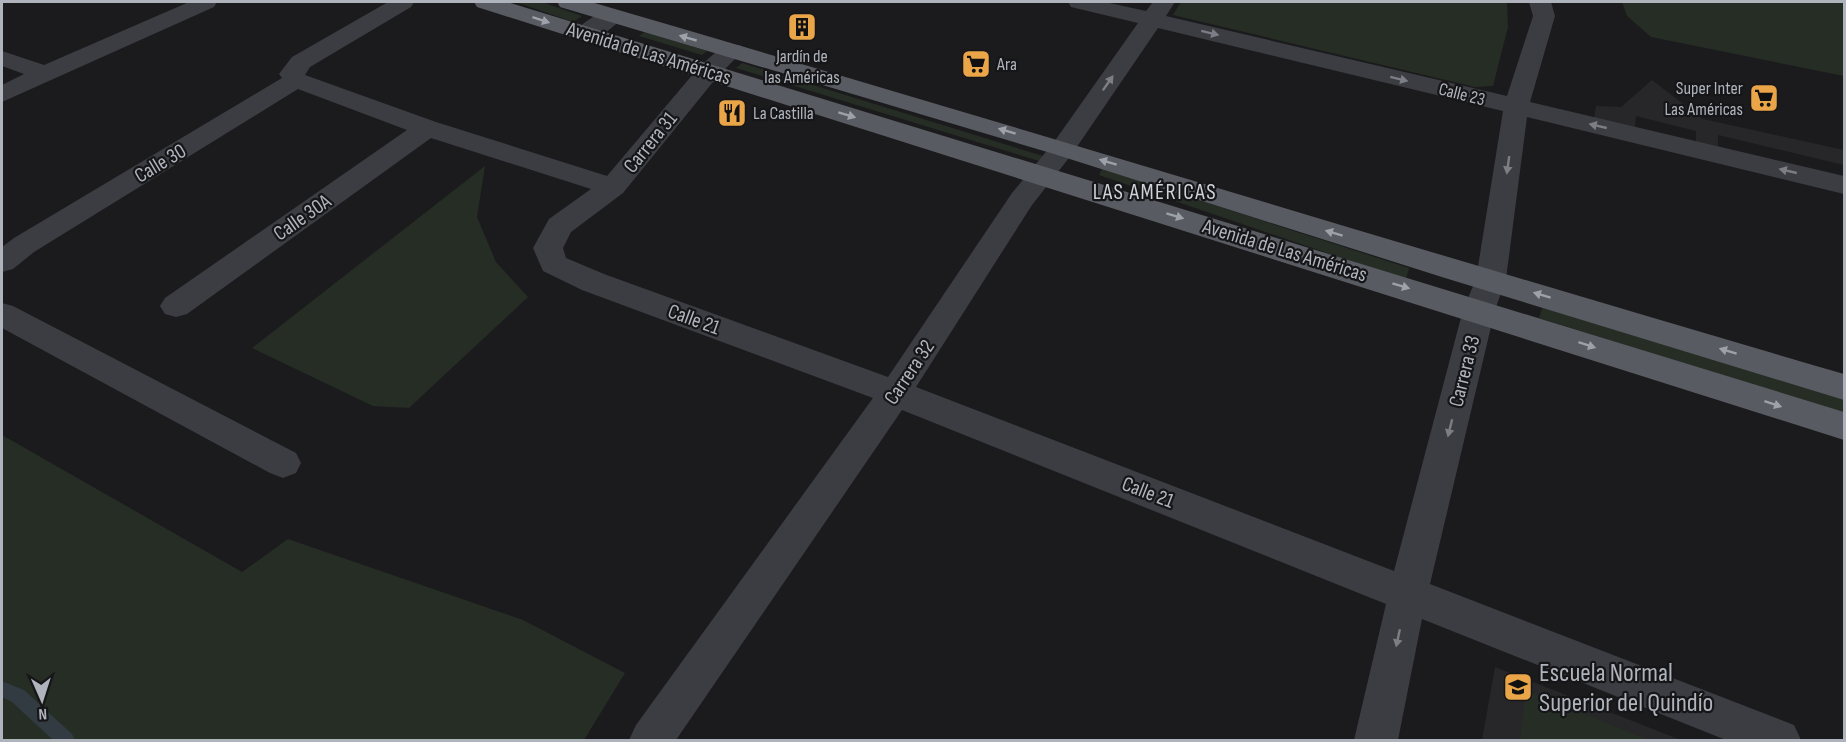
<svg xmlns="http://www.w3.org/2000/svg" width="1846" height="742" font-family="'Sofia Sans Condensed',sans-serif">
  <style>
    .built { fill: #27272a }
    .green { fill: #252d25 }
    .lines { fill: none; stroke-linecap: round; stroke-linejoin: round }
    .stream { fill: #313b41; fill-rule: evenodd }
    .minor { fill: #3c3d42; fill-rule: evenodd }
    .major { fill: #585b61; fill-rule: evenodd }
    .oneway { fill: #9da1aa }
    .oneway2 { fill: #7b7e85 }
    .labels { text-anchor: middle; stroke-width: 4.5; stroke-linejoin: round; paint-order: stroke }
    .far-poi-label { font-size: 18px; fill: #aeb3bc; stroke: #161618; text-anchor: start }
    .far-street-label { font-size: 18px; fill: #aeb3bc; stroke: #161618 }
    .street-label { font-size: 21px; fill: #aeb3bc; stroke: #161618 }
    .neighbourhood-label { font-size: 22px; letter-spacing: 1.5px; fill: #cfd2d8; stroke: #161618 }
    .near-poi-label { font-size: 26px; fill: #aeb3bc; stroke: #161618; text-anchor: start }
  </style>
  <rect width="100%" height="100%" fill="#1b1b1d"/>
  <!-- built -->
  <g class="built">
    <path d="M 1652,80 L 1703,119 L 1844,150 L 1844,165 L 1718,135 L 1718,147 L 1696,142 L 1696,131 L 1636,116 L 1635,127 L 1594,118 L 1596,106 L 1621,107 Z"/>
    <path d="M 1495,667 L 1681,740 L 1482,740 Z"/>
  </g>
  <!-- green -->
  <g class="green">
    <path d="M 516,2 L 542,2 L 582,16 L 573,22 Z"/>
    <path d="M 1181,2 L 1507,2 L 1508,27 L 1493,86 L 1475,87 L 1173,15 Z"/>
    <path d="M 1622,2 L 1844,2 L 1844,76 L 1651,37 L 1627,16 Z"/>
    <path d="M 645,32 L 707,51 L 702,55 L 639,36 Z"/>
    <path d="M 742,63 L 1043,156 L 1039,161 L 736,68 Z"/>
    <path d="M 485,166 L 477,217 L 496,262 L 528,297 L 409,408 L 373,406 L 252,348 Z"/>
    <path d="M 1102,169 L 1409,268 L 1406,280 L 1099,175 Z"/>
    <path d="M 1544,302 L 1844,393 L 1844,413 L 1539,318 Z"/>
    <path d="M 2,435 L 242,572 L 288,539 L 523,620 L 625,673 L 584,740 L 2,740 Z"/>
    <path d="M 1526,690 L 1649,740 L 1520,740 Z"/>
  </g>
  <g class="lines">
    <!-- stream -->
    <path class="stream" d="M 2,681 L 24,690 L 72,734 L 75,740 L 53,740 L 12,702 L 2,697 Z"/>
    <!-- minor -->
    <g class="minor">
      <path d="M 189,2 L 217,2 L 214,7 L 2,102 L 2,85 L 24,74 L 2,66 L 2,51 L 44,65 Z"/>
      <path d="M 388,2 L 414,2 L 411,7 L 310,67 L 305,75 L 436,122 L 607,176 L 699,67 L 724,45 L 740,45 L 744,50 L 717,77 L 623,193 L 571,232 L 563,248 L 566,258 L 604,274 L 888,377 L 1012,193 L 1054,142 L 1138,23 L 1071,7 L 1068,2 L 1105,2 L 1146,11 L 1153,2 L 1175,2 L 1166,16 L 1507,96 L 1533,16 L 1529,2 L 1551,2 L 1555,16 L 1530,102 L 1844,176 L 1844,194 L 1527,117 L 1506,279 L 1495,310 L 1430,584 L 1794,725 L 1801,740 L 1726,740 L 1422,619 L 1398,740 L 1354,740 L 1386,604 L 902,410 L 676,740 L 629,740 L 636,725 L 873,398 L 582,290 L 543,271 L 533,248 L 549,219 L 591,189 L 431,138 L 187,314 L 176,317 L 165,314 L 160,306 L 165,298 L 407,130 L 298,89 L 34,252 L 13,269 L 2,272 L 2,247 L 14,238 L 282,78 L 279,74 L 292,57 ZM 1158,28 L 1503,111 L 1476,279 L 1463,310 L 1394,571 L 916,387 L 1032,205 L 1072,154 Z"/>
      <path d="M 612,9 L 620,11 L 623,16 C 614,29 593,43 577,39 L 573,34 C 581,23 599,12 612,9 Z"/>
      <path d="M 2,303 L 13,306 L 296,453 L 301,463 L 296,473 L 283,478 L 270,473 L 2,328 Z"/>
    </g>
    <!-- major -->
    <g class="major">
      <path d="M 474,2 L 507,2 L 1844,412 L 1844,440 L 477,7 Z"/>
      <path d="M 557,2 L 591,2 C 1009,124 1426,252 1844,374 L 1844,400 L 1445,278 L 1054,154 L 560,7 Z"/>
    </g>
  </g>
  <!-- one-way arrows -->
  <defs><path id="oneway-solid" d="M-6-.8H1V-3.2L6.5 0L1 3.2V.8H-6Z" transform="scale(1.5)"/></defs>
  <g class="oneway">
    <use href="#oneway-solid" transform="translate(541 20) rotate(18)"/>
    <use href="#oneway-solid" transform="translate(688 38) rotate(-164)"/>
    <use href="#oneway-solid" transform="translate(847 115) rotate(17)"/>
    <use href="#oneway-solid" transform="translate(1007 131) rotate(-163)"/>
    <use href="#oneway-solid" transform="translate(1108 162) rotate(-163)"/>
    <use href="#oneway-solid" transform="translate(1175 216) rotate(17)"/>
    <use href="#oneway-solid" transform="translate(1334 233) rotate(-163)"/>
    <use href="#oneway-solid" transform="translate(1401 286) rotate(17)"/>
    <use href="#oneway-solid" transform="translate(1542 295) rotate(-163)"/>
    <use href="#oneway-solid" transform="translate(1587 345) rotate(18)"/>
    <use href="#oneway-solid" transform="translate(1728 351) rotate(-163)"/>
    <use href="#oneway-solid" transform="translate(1773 404) rotate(18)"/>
  </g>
  <g class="oneway2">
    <use href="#oneway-solid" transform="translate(1210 33) rotate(14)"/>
    <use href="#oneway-solid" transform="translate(1399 79) rotate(14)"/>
    <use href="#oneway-solid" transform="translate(1108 83) rotate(-55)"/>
    <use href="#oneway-solid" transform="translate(1598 126) rotate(-167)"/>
    <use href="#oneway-solid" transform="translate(1508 165) rotate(98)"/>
    <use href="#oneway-solid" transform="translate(1788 171) rotate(-167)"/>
    <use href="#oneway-solid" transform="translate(1450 428) rotate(104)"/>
    <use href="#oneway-solid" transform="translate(1398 638) rotate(102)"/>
  </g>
  <!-- icons -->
  <defs>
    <g id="building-square" transform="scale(1.5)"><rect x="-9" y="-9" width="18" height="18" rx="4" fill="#e9a547" stroke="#161618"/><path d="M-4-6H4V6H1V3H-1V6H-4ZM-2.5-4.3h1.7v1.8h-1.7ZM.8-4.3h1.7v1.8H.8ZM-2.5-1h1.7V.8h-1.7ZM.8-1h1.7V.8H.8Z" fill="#111"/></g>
    <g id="supermarket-square" transform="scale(1.5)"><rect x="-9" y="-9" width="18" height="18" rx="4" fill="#e9a547" stroke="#161618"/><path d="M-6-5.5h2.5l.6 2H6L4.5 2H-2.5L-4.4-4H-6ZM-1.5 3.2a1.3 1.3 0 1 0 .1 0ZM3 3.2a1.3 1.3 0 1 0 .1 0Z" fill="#111"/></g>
    <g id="restaurant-square" transform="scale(1.5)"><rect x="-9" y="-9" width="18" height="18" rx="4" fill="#e9a547" stroke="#161618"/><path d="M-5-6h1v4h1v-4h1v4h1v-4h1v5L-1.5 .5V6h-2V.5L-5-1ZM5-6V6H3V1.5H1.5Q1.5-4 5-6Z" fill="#111"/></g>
    <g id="university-square" transform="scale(1.5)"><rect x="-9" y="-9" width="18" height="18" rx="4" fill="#e9a547" stroke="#161618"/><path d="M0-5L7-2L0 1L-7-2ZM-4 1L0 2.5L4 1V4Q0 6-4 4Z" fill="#111"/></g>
  </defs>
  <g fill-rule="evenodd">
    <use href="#building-square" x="802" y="27"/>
    <use href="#supermarket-square" x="976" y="64"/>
    <use href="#supermarket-square" x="1764" y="98"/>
    <use href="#restaurant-square" x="732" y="113"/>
    <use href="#university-square" x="1518" y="687"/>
  </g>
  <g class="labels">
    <!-- far-poi labels -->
    <g class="far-poi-label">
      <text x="802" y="62" text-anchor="middle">Jardín de<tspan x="802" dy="21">las Américas</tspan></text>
      <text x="997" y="70">Ara</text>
      <text x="1743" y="94" text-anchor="end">Super Inter<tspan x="1743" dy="21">Las Américas</tspan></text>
      <text x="753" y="119">La Castilla</text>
    </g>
    <!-- far-street labels -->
    <g class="far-street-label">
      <text transform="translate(1462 94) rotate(14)" y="6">Calle 23</text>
    </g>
    <!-- street labels -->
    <g class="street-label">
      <text transform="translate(649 53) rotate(17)" y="7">Avenida de Las Américas</text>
      <text transform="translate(650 142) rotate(-51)" y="7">Carrera 31</text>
      <text transform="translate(160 163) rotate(-31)" y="7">Calle 30</text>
      <text transform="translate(302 217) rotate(-35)" y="7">Calle 30A</text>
      <text transform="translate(1285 250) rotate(17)" y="7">Avenida de Las Américas</text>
      <text transform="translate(694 319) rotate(20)" y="7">Calle 21</text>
      <text transform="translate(1464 371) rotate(-76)" y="7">Carrera 33</text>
      <text transform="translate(909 372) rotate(-56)" y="7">Carrera 32</text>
      <text transform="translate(1148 492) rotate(21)" y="7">Calle 21</text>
    </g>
    <!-- neighbourhood labels -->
    <g class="neighbourhood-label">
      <text x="1155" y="199">LAS AMÉRICAS</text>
    </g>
    <!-- near-poi labels -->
    <g class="near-poi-label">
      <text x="1539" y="681">Escuela Normal<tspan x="1539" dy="30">Superior del Quindío</tspan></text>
    </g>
  </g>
  <!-- border -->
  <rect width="1846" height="742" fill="none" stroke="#aeb3bc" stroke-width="6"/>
  <!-- north arrow -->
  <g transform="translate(42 700) rotate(177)" stroke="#161618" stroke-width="4.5" paint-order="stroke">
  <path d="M0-4.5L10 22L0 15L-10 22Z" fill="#aeb3bc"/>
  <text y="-9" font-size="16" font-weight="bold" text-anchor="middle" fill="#aeb3bc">N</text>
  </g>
</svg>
